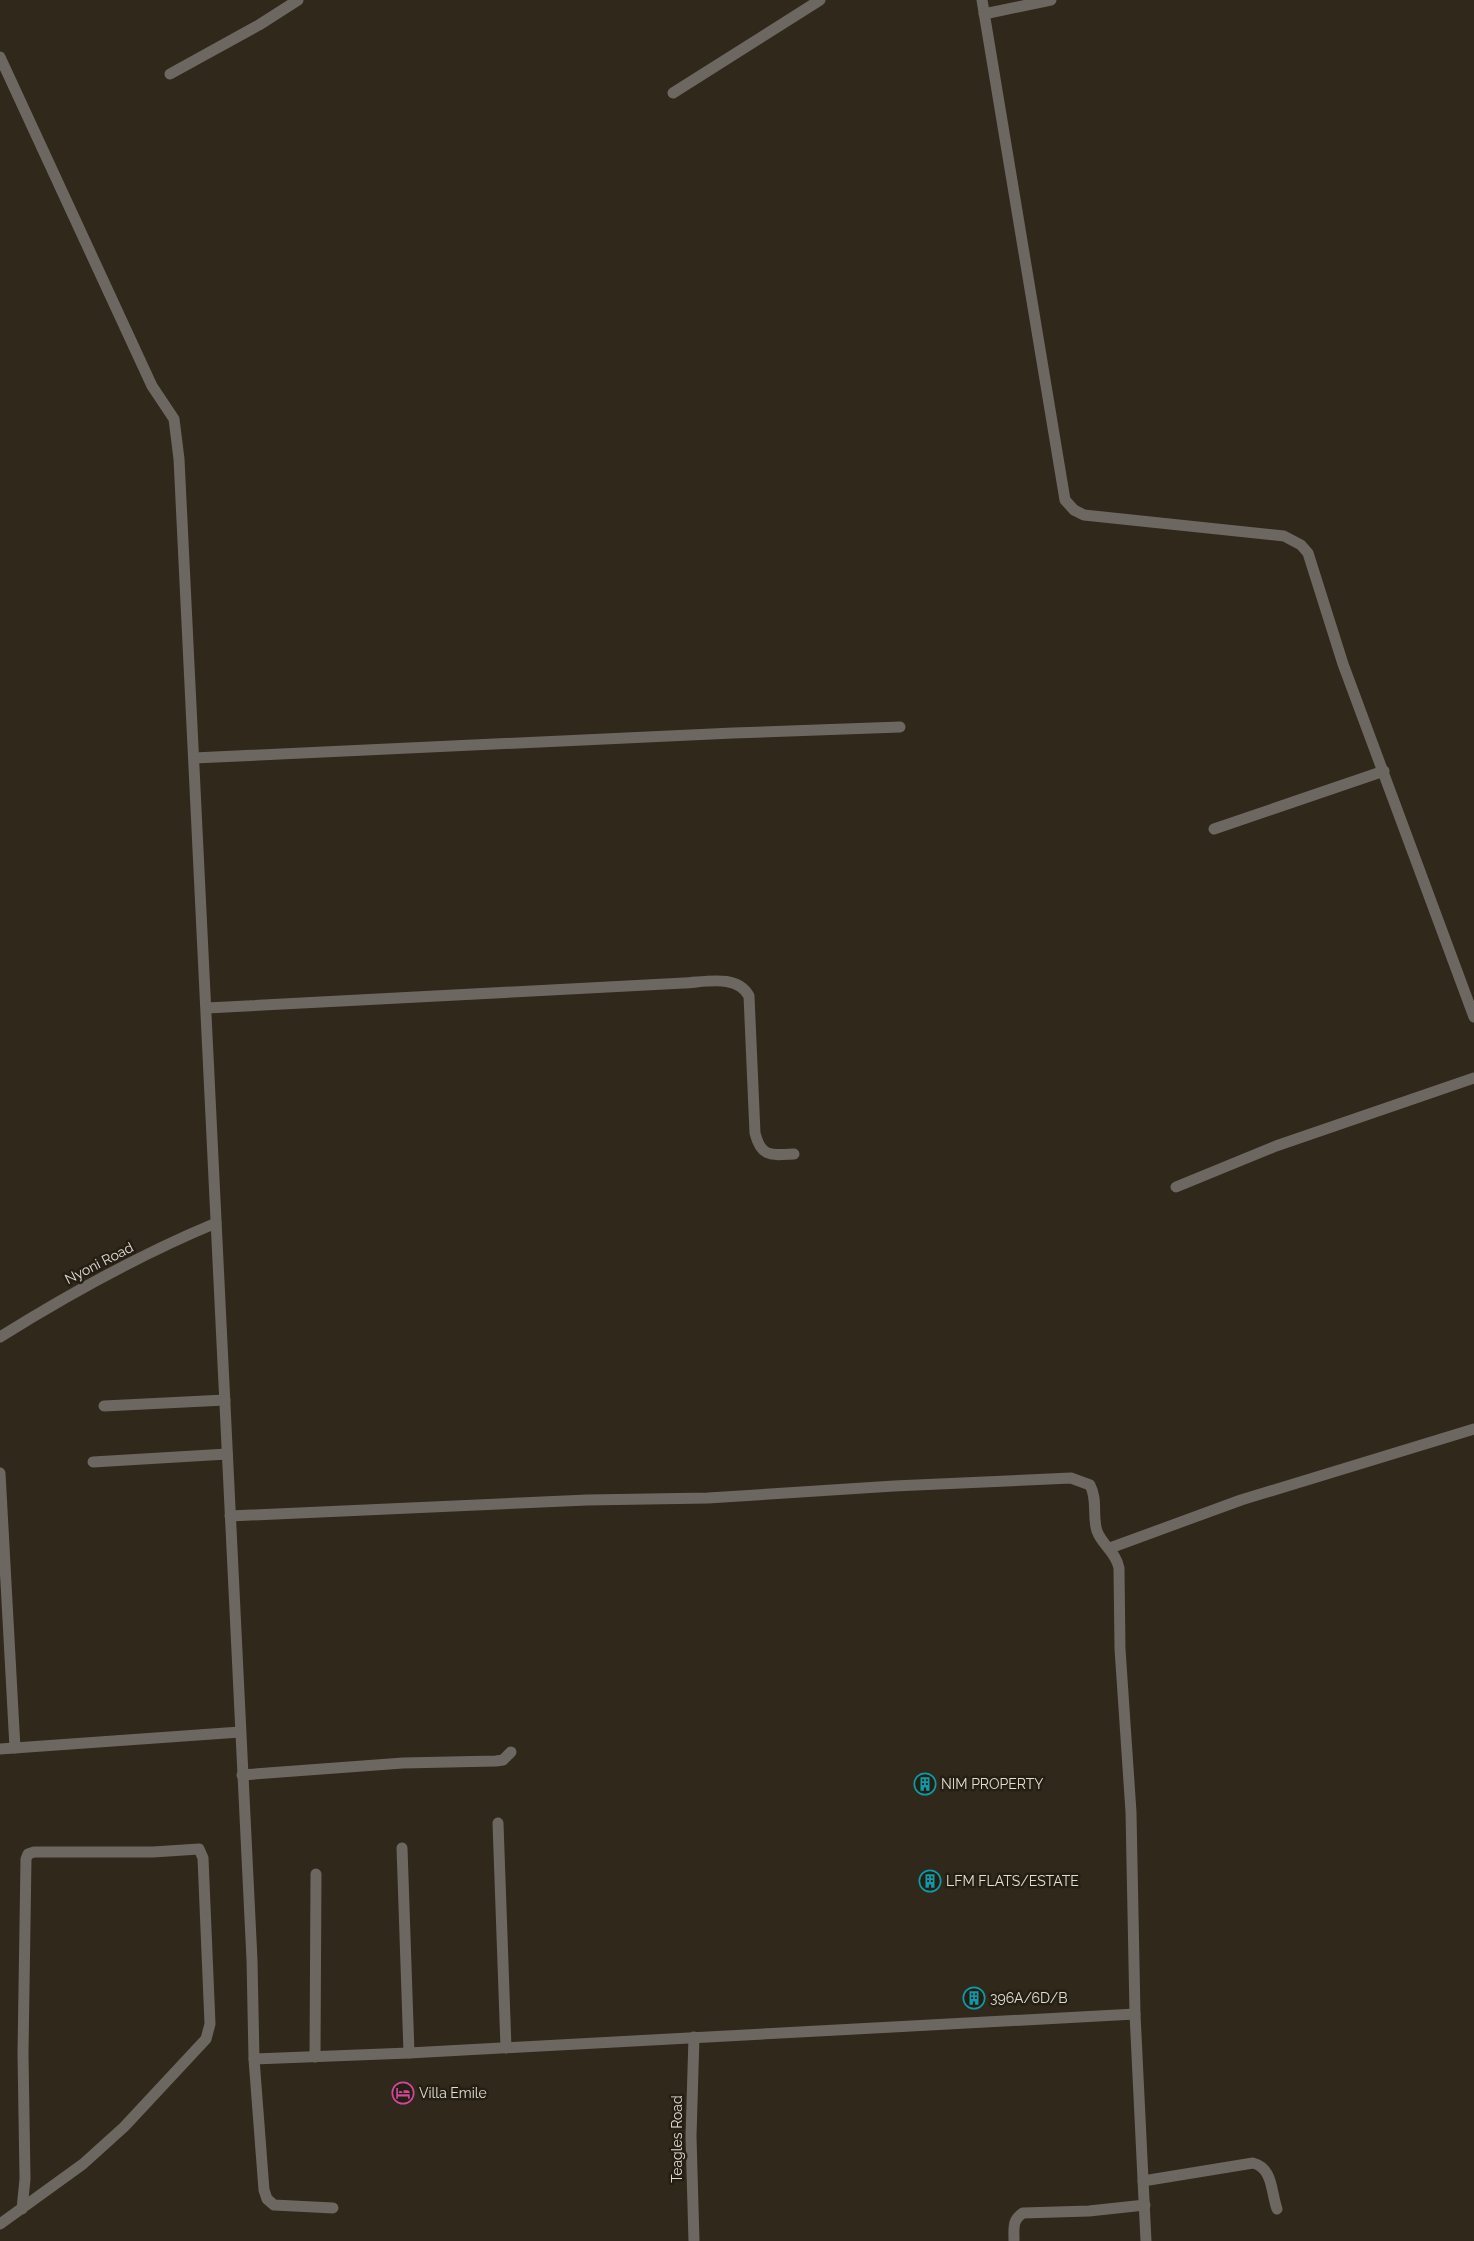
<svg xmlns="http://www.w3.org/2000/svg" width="1474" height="2241" font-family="Raleway,sans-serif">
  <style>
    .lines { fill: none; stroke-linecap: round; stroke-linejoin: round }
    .minor { stroke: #6c6761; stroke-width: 11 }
    .labels { text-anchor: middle; stroke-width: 5; stroke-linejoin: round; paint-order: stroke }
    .street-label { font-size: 14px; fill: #e2ded6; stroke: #251e12 }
    .poi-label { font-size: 14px; fill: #e2ded6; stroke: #251e12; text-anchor: start }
  </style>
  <rect width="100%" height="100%" fill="#2f281b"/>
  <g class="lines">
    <!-- minor -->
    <g class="minor">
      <path d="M 982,0 L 1065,500 L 1074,510 L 1084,515 L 1284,536 L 1301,545 L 1308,553 L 1343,664 L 1474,1017"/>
      <path d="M 984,14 L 1051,0"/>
      <path d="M 0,57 L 152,386 L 174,419 L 179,459 L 252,1960 L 254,2059 L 409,2053 L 1135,2014"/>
      <path d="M 170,74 L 259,25 L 298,0"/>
      <path d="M 673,93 L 820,0"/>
      <path d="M 194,758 L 733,733 L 900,727"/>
      <path d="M 1214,829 L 1384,771"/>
      <path d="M 207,1008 L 684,983 C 706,982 737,974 749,996 L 755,1133 C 761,1158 772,1155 794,1154"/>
      <path d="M 1176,1187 L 1276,1146 L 1474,1078"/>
      <path d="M 0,1337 C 69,1294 141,1254 216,1223"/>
      <path d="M 104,1406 L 225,1400"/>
      <path d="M 93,1462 L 227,1454"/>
      <path d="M 0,1473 L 15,1748"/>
      <path d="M 230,1516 L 587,1500 L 708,1498 L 894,1486 L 1071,1478 L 1090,1485 C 1098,1500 1092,1516 1097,1531 C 1102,1545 1116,1552 1119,1568 L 1120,1649 L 1131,1812 L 1135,2014 L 1146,2241"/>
      <path d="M 1110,1548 L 1241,1500 L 1474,1429"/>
      <path d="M 0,1749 L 240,1732"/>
      <path d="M 242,1775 L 403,1763 L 496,1761 L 503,1760 L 511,1752"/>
      <path d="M 498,1823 L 506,2048"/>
      <path d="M 402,1848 L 409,2053"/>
      <path d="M 315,2057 L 316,1874"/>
      <path d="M 254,2059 L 264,2190 L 267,2199 L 274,2205 L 333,2208"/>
      <path d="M 1143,2181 L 1253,2163 C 1273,2168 1271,2192 1277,2209"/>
      <path d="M 0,2224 L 83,2164 L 124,2127 L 206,2039 L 210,2024 L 203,1858 L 199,1849 L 153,1852 L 34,1852 L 28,1854 L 26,1859 L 23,2054 L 25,2179 L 22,2209"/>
      <path d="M 694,2241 L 691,2136 L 694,2037"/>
      <path d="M 1014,2241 C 1014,2228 1012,2220 1023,2213 L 1089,2211 L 1145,2205"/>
    </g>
  </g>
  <!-- icons -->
  <defs>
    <g id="building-ring" transform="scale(1.125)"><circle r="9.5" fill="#251e12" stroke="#0f9aa8" stroke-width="1.5"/><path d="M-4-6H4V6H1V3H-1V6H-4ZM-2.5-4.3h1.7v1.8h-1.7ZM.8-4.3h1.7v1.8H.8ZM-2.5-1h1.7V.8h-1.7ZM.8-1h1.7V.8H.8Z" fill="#0f9aa8"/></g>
    <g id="hotel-ring" transform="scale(1.125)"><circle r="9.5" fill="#251e12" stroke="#d1479c" stroke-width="1.5"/><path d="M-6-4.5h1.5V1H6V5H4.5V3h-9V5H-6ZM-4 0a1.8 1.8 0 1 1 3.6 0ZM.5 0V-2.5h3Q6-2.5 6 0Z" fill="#d1479c"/></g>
  </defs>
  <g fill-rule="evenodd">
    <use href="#building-ring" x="925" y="1784"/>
    <use href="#building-ring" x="930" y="1881"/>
    <use href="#building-ring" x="974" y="1998"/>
    <use href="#hotel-ring" x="403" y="2093"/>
  </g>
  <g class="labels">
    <!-- street labels -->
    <g class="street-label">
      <text transform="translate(99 1263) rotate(-27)" y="5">Nyoni Road</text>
      <text transform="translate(677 2139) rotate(-90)" y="5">Teagles Road</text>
    </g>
    <!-- poi labels -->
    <g class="poi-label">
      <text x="941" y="1789">NIM PROPERTY</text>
      <text x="946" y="1886">LFM FLATS/ESTATE</text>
      <text x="990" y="2003">396A/6D/B</text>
      <text x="419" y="2098">Villa Emile</text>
    </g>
  </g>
</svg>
